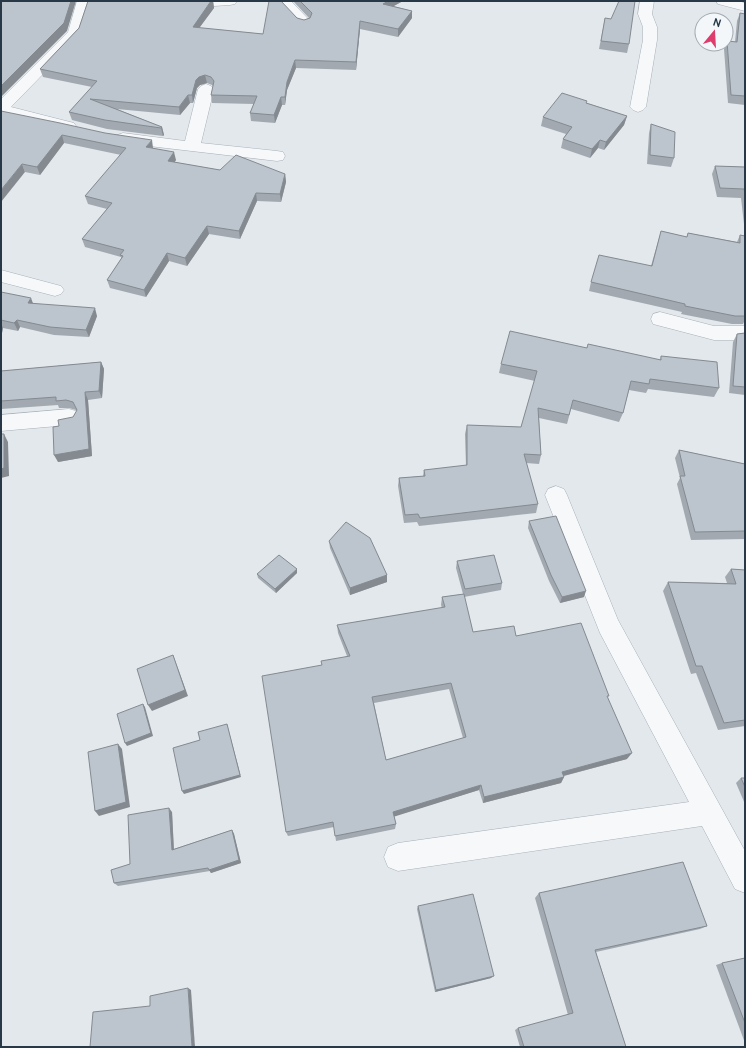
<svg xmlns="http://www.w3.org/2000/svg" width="746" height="1048" font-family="Cabin,sans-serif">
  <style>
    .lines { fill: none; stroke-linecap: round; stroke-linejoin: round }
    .minor-casing { stroke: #a7b0b8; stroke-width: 1 }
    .minor { fill: #f6f8fa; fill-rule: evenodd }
    .wall { fill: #a2a9b0; fill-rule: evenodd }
    .shaded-wall { fill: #848a90 }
    .building { fill: #bcc5cd; stroke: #848a90; fill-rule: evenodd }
  </style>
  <rect width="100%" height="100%" fill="#e3e8ed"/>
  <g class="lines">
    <!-- minor casing -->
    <g class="minor-casing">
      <g id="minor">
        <path d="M 77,1 L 91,1 L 80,36 L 11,107 L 74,123 L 76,126 L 74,129 L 68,131 L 1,114 L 1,99 L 68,32 Z"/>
        <path d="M 170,1 L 237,1 L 235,4 L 230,5 C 211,6 191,9 172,4 Z"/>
        <path d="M 276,1 L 291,1 L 311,22 L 309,25 L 304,26 L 299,25 Z"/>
        <path d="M 640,1 L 654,1 L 652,14 L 657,27 L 657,40 L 646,107 L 643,110 L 638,112 L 633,110 L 630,107 L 643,40 L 643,27 L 638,14 Z"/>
        <path d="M 716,1 L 738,1 L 745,3 L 745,11 L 718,4 Z"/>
        <path d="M 206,84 L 211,86 L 214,89 L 201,143 L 277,151 L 283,152 L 285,156 L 283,160 L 277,161 L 123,143 L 117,141 L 115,138 L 117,135 L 123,133 L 185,141 L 198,89 L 201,86 Z"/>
        <path d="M 1,270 L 61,286 L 64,290 L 61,294 L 55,296 L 1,282 Z"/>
        <path d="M 660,312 L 714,326 L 745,326 L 745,340 L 714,340 L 653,324 L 651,319 L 653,314 Z"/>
        <path d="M 69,409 L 76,411 L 79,417 L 76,423 L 69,425 L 1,431 L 1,415 Z"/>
        <path d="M 556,486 L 564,489 L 567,495 L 618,620 L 745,851 L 745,893 L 735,889 L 702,826 L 398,871 L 388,867 L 384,857 L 388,847 L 398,843 L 689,802 L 600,633 L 545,495 L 548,489 Z"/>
      </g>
    </g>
    <!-- minor -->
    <use href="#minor" class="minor"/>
  </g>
  <!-- wall -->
  <g class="wall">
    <path d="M 88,1 L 213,1 L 214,8 L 199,28 L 263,34 L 297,18 L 304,20 L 309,18 L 293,1 L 403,1 L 393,6 L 412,11 L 412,18 L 398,37 L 360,29 L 356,70 L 296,68 L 287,90 L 285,105 L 282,105 L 275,123 L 251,121 L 250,113 L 254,104 L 212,103 L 211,95 L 213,86 L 212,85 L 207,83 L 200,85 L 197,88 L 193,103 L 190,103 L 180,115 L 117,109 L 162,127 L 164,135 L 163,136 L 107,129 L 72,120 L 69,112 L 92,87 L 43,77 L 40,69 L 79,28 Z"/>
    <path d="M 740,13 L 745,14 L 745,105 L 728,103 L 724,49 L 727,41 L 735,42 L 737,21 Z"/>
    <path d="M 605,18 L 629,44 L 627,53 L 599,49 Z"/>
    <path d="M 587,103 L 627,116 L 624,125 L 604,150 L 598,148 L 590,158 L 561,148 L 563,139 L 566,134 L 541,126 L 543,117 Z"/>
    <path d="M 1,111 L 153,148 L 176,160 L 174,162 L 220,170 L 285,174 L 286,182 L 281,202 L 257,201 L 240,239 L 209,234 L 187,266 L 169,261 L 146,297 L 110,288 L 107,280 L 121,259 L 121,257 L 85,247 L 82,239 L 107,209 L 88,204 L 85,196 L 121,155 L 64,143 L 40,175 L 25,172 Z"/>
    <path d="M 651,124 L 674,158 L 671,167 L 647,164 L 649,133 Z"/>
    <path d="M 715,166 L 745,167 L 745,233 L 741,198 L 717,197 L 712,174 Z"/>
    <path d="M 661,231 L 687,237 L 688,233 L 737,242 L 740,235 L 745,236 L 745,320 L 743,324 L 732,324 L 681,314 L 682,312 L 589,291 L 591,282 L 651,266 Z"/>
    <path d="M 1,292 L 33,303 L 97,316 L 89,337 L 54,335 L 20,327 L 18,331 L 3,328 L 1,338 Z"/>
    <path d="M 745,333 L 745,395 L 729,393 L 733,342 L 737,334 Z"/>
    <path d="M 587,348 L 660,360 L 661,356 L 719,388 L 714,397 L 648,389 L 646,393 L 629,390 L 623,413 L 619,422 L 571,409 L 567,424 L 539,418 L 541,455 L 539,464 L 526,463 L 538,504 L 536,513 L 419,526 L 417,522 L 404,523 L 398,486 L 399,478 L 423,476 L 424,470 L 466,466 L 465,434 L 467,425 L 521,427 L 535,381 L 499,373 L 501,364 Z"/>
    <path d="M 101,362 L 104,369 L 102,398 L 88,400 L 92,456 L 58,462 L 59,426 L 73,417 L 77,411 L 76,410 L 69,408 L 59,408 L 58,405 L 1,409 L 1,371 Z"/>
    <path d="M 679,450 L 745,464 L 745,539 L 691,540 L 677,484 L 680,478 L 675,458 Z"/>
    <path d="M 529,521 L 584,597 L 560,603 L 549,581 L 528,528 Z"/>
    <path d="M 329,541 L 387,575 L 387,582 L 350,595 L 330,548 Z"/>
    <path d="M 457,561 L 502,583 L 501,590 L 464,597 L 473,632 L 516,636 L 608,698 L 627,759 L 564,776 L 564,777 L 561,783 L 483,803 L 479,790 L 394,816 L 396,824 L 395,829 L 336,841 L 334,827 L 288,836 L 286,832 L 322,665 L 347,656 L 338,633 L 337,625 L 442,608 L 441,605 L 442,597 L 463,594 L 456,568 ZM 449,689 L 463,738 L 386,760 L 374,703 Z"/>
    <path d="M 731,569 L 745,570 L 745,726 L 718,730 L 696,673 L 691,674 L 663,591 L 668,582 L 727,583 L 725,577 Z"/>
    <path d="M 297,573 L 276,593 L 258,578 L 257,574 Z"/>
    <path d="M 741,778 L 745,778 L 745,804 L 736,783 Z"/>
    <path d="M 172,812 L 174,849 L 232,830 L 234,834 L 241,863 L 211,873 L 210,871 L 118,886 L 114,883 Z"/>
    <path d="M 539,893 L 707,926 L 700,929 L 596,952 L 626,1047 L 520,1047 L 515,1030 L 518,1028 L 568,1015 L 535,898 Z"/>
    <path d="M 418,906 L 491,978 L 435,992 L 417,909 Z"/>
    <path d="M 745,958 L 745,1043 L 716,965 L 722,963 Z"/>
  </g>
  <!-- shaded-wall -->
  <g class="shaded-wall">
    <path d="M 71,1 L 76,1 L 67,31 L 1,97 L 1,86 Z"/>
    <path d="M 211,1 L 213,1 L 214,8 L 194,35 L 193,27 Z"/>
    <path d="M 388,1 L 403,1 L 383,12 L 383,4 Z"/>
    <path d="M 412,11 L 412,18 L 398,37 L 398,29 Z"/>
    <path d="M 360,21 L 360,29 L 356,70 L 356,62 Z"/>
    <path d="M 295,60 L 296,68 L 287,90 L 285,105 L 285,97 L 287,82 Z"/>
    <path d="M 205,75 L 207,83 L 200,85 L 197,88 L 193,103 L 192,95 L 196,80 L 199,77 Z"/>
    <path d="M 188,95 L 190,103 L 180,115 L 179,107 Z"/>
    <path d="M 281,97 L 282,105 L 275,123 L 274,115 Z"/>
    <path d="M 627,116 L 624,125 L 604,150 L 606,142 Z"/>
    <path d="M 162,127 L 164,135 L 163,136 L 161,128 Z"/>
    <path d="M 62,135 L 64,143 L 40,175 L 37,167 Z"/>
    <path d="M 152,140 L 153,148 L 146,147 Z"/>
    <path d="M 600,140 L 598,148 L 590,158 L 592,149 Z"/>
    <path d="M 174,152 L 176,160 L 170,169 L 168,161 Z"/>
    <path d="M 22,164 L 25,172 L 1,202 L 1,190 Z"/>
    <path d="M 285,174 L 286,182 L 281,202 L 280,194 Z"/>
    <path d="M 256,193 L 257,201 L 240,239 L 239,231 Z"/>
    <path d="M 207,226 L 209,234 L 187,266 L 185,258 Z"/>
    <path d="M 167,253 L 169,261 L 146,297 L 144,290 Z"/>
    <path d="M 31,298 L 34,306 L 28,303 Z"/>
    <path d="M 95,308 L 97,316 L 89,337 L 86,330 Z"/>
    <path d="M 17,320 L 20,327 L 18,331 L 14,323 Z"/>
    <path d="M 1,323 L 3,328 L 1,338 Z"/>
    <path d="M 101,362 L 104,369 L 102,398 L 99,391 Z"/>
    <path d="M 85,392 L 88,400 L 92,456 L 58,462 L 54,455 L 89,449 Z"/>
    <path d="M 4,434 L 8,442 L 9,476 L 1,478 L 1,469 Z"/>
    <path d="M 297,569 L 297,573 L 276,593 L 275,589 Z"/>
    <path d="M 387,575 L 387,582 L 350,595 L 350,588 Z"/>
    <path d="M 586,591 L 584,597 L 560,603 L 562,597 Z"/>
    <path d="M 173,655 L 188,696 L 152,711 L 148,705 Z"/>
    <path d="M 143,704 L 145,707 L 153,736 L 127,746 L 125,743 Z"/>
    <path d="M 227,724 L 241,777 L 184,794 L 182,791 Z"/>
    <path d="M 118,744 L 122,749 L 130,807 L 99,816 L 95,811 Z"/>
    <path d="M 632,753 L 627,759 L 559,777 L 562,772 Z"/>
    <path d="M 564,777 L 561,783 L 483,803 L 484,797 Z"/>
    <path d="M 481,785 L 479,790 L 393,817 L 393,812 Z"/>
    <path d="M 169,808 L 172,812 L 174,854 L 172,850 Z"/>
    <path d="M 232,830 L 234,834 L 241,863 L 211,873 L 209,870 Z"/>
    <path d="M 494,976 L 491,978 L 435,992 L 436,990 Z"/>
    <path d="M 188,988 L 191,990 L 195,1047 L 192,1047 Z"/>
  </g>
  <!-- building -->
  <g class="building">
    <path d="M 1,1 L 71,1 L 64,23 L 1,86 Z"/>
    <path d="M 88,1 L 211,1 L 193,27 L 263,34 L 269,1 L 281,1 L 297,18 L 304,20 L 310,18 L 312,13 L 300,1 L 388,1 L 383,4 L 412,11 L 398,29 L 360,21 L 356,62 L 295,60 L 287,82 L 285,97 L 281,97 L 274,115 L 250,113 L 257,96 L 211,95 L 214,81 L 211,77 L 205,75 L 199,77 L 196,80 L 192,95 L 188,95 L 179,107 L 90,99 L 162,127 L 161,128 L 105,120 L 69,112 L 97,81 L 40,69 L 79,28 Z"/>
    <path d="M 619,1 L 635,1 L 629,44 L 601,41 L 605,18 L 611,19 Z"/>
    <path d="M 740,13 L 745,14 L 745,96 L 731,95 L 727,41 L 737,42 Z"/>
    <path d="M 562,93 L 587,101 L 586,103 L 627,116 L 606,142 L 600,140 L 592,149 L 563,139 L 572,127 L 543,117 Z"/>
    <path d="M 1,111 L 60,123 L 105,133 L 152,140 L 146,147 L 174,152 L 168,161 L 220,170 L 236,155 L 285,174 L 280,194 L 256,193 L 239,231 L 207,226 L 185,258 L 167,253 L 144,290 L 107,280 L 123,256 L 120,255 L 124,250 L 82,239 L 112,203 L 85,196 L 126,148 L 62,135 L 37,167 L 22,164 L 1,190 Z"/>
    <path d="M 651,124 L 675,132 L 674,158 L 650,155 Z"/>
    <path d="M 715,166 L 745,167 L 745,193 L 744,189 L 720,188 Z"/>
    <path d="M 661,231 L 687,237 L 688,233 L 740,243 L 740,235 L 745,236 L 745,316 L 735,316 L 685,306 L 685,304 L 591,282 L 599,255 L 652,266 Z"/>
    <path d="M 1,292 L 31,298 L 28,303 L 95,308 L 86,330 L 50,327 L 17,320 L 14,323 L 1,320 Z"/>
    <path d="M 510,331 L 587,348 L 588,344 L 661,360 L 661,356 L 717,362 L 719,388 L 650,379 L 649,384 L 631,381 L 623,413 L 573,400 L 569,415 L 538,408 L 541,455 L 524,454 L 538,504 L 420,518 L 418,514 L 405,515 L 399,478 L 425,476 L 424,470 L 467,465 L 467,425 L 521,427 L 537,371 L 501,364 Z"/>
    <path d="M 745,333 L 745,387 L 733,386 L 737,334 Z"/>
    <path d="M 101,362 L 99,391 L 85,392 L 89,449 L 54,455 L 53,427 L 59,426 L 58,420 L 73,417 L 77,410 L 73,402 L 66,400 L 56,401 L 56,397 L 1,401 L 1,371 Z"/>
    <path d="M 1,434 L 4,434 L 4,468 L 1,469 Z"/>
    <path d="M 679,450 L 745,464 L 745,531 L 695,532 L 680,476 L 685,476 Z"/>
    <path d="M 556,516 L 586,591 L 562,597 L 551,575 L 529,521 Z"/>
    <path d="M 346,522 L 370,538 L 387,575 L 350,588 L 329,541 Z"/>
    <path d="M 279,555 L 297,569 L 275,589 L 257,574 Z"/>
    <path d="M 494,555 L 502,583 L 465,589 L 457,561 Z"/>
    <path d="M 731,569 L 745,570 L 745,720 L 724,723 L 702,666 L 696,666 L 668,582 L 736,584 Z"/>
    <path d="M 464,594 L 473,632 L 514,626 L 516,636 L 581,623 L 609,696 L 607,696 L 632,753 L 562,772 L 564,777 L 484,797 L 481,785 L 393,812 L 396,824 L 335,836 L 333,822 L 286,832 L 262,676 L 322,665 L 321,661 L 350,656 L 337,625 L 445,607 L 442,597 ZM 451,683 L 466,737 L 386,760 L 372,697 Z"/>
    <path d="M 173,655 L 185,690 L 148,705 L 137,669 Z"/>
    <path d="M 143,704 L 151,733 L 125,743 L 117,714 Z"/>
    <path d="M 227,724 L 240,775 L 182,791 L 173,748 L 200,740 L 198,732 Z"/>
    <path d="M 118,744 L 126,802 L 95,811 L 88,752 Z"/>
    <path d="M 741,778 L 745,778 L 745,787 Z"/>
    <path d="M 169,808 L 172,850 L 232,830 L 239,860 L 209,870 L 208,868 L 114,883 L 111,870 L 130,864 L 128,815 Z"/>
    <path d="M 683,862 L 707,926 L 595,950 L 626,1047 L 524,1047 L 518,1028 L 573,1013 L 539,893 Z"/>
    <path d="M 473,894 L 494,976 L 436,990 L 418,906 Z"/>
    <path d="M 745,958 L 745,1023 L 722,963 Z"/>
    <path d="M 188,988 L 192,1047 L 90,1047 L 93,1012 L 150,1006 L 150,996 Z"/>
  </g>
  <!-- border -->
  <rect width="746" height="1048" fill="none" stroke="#283847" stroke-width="4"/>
  <!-- north arrow -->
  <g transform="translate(714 32) rotate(18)"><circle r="19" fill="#f3f7f9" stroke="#a2abb2"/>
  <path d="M0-3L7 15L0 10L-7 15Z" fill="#dd3c6c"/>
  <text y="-6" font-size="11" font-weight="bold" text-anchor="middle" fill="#283847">N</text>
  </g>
</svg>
